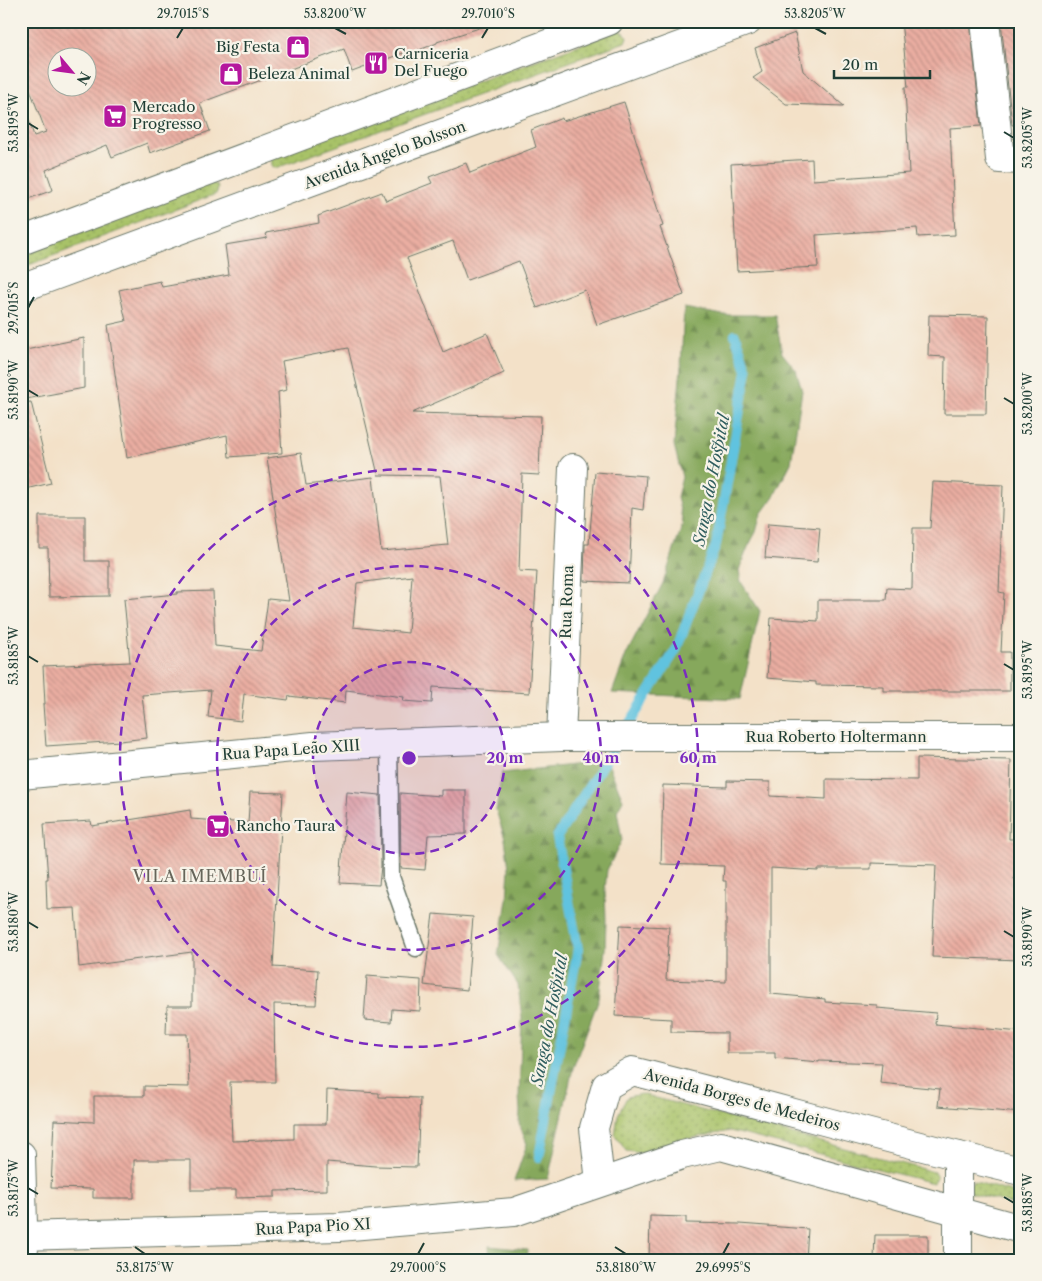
<svg xmlns="http://www.w3.org/2000/svg" width="1042" height="1281" font-family="'Libre Caslon Text',serif">
  <style>
    .grass { fill: url(#grass-dots); stroke: #64804e }
    .forest { fill: url(#forest-firs); stroke: #527248 }
    .lines { fill: none; stroke-linecap: round; stroke-linejoin: round }
    .stream { stroke: #61c3df; stroke-width: 10 }
    .building { fill: url(#building-back-hatch); fill-rule: evenodd }
    .service-casing { stroke: #697668; stroke-width: 19 }
    .minor-casing { stroke: #697668; stroke-width: 30 }
    .secondary-casing { stroke: #697668; stroke-width: 30 }
    .service { stroke: #fff; stroke-width: 16 }
    .minor { stroke: #fff; stroke-width: 28 }
    .secondary { stroke: #fff; stroke-width: 28 }
    .ticks { fill: none; stroke: #1f3d34; stroke-width: 2 }
    .ring { fill: none; stroke: #7b2cbf; stroke-width: 2.5; stroke-dasharray: 9 6 }
    .labels { text-anchor: middle; stroke-width: 4.5; stroke-linejoin: round; paint-order: stroke }
    .poi-label { font-size: 15px; fill: #1f3d34; stroke: #f7f3e8; text-anchor: start }
    .street-label { font-size: 15px; fill: #1f3d34; stroke: #f7f3e8 }
    .water-label { font-size: 16px; font-style: italic; fill: #305e5f; stroke: #f7f3e8 }
    .neighbourhood-label { font-size: 16px; letter-spacing: 1px; fill: #66655a; stroke: #f7f3e8 }
    .centre { fill: #7b2cbf; stroke: #f7f3e8; stroke-width: 2.5 }
    .ring-label { font-size: 15px; text-anchor: middle; font-weight: bold; fill: #7b2cbf; stroke: #f7f3e8; stroke-width: 4.5; stroke-linejoin: round; paint-order: stroke }
    .neatline { fill: none; stroke: #1f3d34; stroke-width: 2 }
    .ticks-label { font-size: 12px; text-anchor: middle; fill: #1f3d34 }
  </style>
  <defs>
    <pattern id="grass-dots" width="8" height="8" patternUnits="userSpaceOnUse" patternTransform="scale(1.25)"><rect width="8" height="8" fill="#a8c268"/><path d="M2 2h.1M6 6h.1" fill="none" stroke="#889f56" stroke-width="1.8" stroke-linecap="round"/></pattern>
    <pattern id="forest-firs" width="22" height="20" patternUnits="userSpaceOnUse" patternTransform="scale(1.25)"><rect width="22" height="20" fill="#86a85c"/><path d="M5 1l3.5 6h-7zM16 11l3.5 6h-7z" fill="#6d8a4d"/></pattern>
    <pattern id="building-back-hatch" width="6" height="6" patternUnits="userSpaceOnUse" patternTransform="scale(1.25)"><rect width="6" height="6" fill="#ebaea2"/><path d="M-1 5l2 2M0 0l6 6M5-1l2 2" fill="none" stroke="#be8f85"/></pattern>
  </defs>
  <rect width="100%" height="100%" fill="#f7f3e8"/>
  <filter id="ink" filterUnits="userSpaceOnUse"><feTurbulence type="fractalNoise" baseFrequency=".02" numOctaves="2"/><feDisplacementMap in="SourceGraphic" scale="10" xChannelSelector="R" yChannelSelector="G"/><feConvolveMatrix kernelMatrix="1 2 1 2 8 2 1 2 1" color-interpolation-filters="sRGB"/></filter>
  <filter id="wash" filterUnits="userSpaceOnUse"><feTurbulence type="fractalNoise" baseFrequency=".0096" numOctaves="4" result="noise"/><feDisplacementMap in="SourceGraphic" scale="20" xChannelSelector="R" yChannelSelector="G"/><feGaussianBlur stdDeviation="1.12" result="paint"/><feColorMatrix in="noise" values="0 0 0 0 0 0 0 0 0 0 0 0 0 0 0 0 0 1.4 0 .05"/><feComposite in="paint" operator="in"/></filter>
  <g filter="url(#wash)">
    <rect width="100%" height="100%" fill="#f3e1c8"/>
    <!-- grass -->
    <g class="grass">
      <path d="M 620,30 L 625,33 L 627,37 L 625,42 L 276,168 L 272,166 L 270,160 L 271,156 Z"/>
      <path d="M 211,182 L 217,185 L 218,189 L 216,194 L 21,268 L 21,256 L 54,242 Z"/>
      <path d="M 641,1094 L 934,1172 L 937,1178 L 933,1183 L 730,1131 L 692,1138 L 648,1154 L 626,1151 L 615,1135 L 618,1115 L 627,1097 Z"/>
      <path d="M 973,1181 L 1021,1195 L 1021,1207 L 971,1193 L 969,1186 Z"/>
    </g>
    <!-- forest -->
    <g class="forest">
      <path d="M 684,308 L 723,315 L 775,315 L 782,353 L 796,370 L 802,391 L 791,463 L 774,496 L 761,514 L 756,532 L 748,547 L 739,570 L 741,582 L 760,611 L 740,699 L 612,693 L 626,655 L 663,583 L 683,523 L 677,497 L 682,477 L 674,445 L 681,367 Z"/>
      <path d="M 607,761 L 623,800 L 617,811 L 622,840 L 607,870 L 605,890 L 606,920 L 605,950 L 599,998 L 573,1068 L 548,1179 L 514,1181 L 527,1144 L 519,1123 L 520,1111 L 519,1096 L 522,1018 L 518,985 L 498,955 L 507,900 L 509,868 L 505,839 L 496,810 L 502,773 Z"/>
      <path d="M 489,1246 L 528,1250 L 527,1260 L 490,1260 Z"/>
    </g>
    <g class="lines">
      <!-- stream -->
      <path class="stream" d="M 539,1157 L 578,949 L 557,837 L 676,650 L 716,545 L 747,370 L 735,335"/>
    </g>
    <g id="blocks">
      <!-- building -->
      <g class="building">
        <path d="M 21,21 L 484,21 L 485,26 L 437,42 L 437,43 L 404,56 L 403,53 L 352,72 L 344,49 L 200,103 L 210,131 L 150,153 L 147,143 L 112,157 L 107,145 L 46,170 L 53,190 L 28,199 L 21,179 L 21,110 L 25,109 L 34,136 L 46,132 L 21,66 ZM 58,58 L 88,58 L 88,88 L 58,88 Z"/>
        <path d="M 901,21 L 970,21 L 981,126 L 950,128 L 955,235 L 918,237 L 917,228 L 816,235 L 818,267 L 737,271 L 731,164 L 812,159 L 813,180 L 909,173 L 905,87 L 908,87 Z"/>
        <path d="M 1001,21 L 1021,21 L 1021,124 L 1012,125 Z"/>
        <path d="M 795,33 L 803,71 L 844,106 L 786,104 L 753,78 L 762,72 L 755,48 Z"/>
        <path d="M 624,102 L 663,226 L 660,227 L 684,295 L 597,325 L 585,290 L 537,308 L 519,261 L 467,280 L 453,241 L 407,258 L 443,352 L 487,333 L 504,373 L 412,413 L 541,416 L 539,475 L 522,474 L 519,571 L 537,572 L 529,693 L 433,687 L 432,703 L 403,701 L 404,697 L 346,690 L 345,703 L 289,696 L 288,700 L 244,694 L 241,721 L 208,717 L 211,690 L 142,695 L 147,738 L 120,741 L 46,746 L 43,704 L 45,704 L 43,666 L 130,662 L 124,599 L 177,594 L 177,592 L 213,591 L 215,646 L 261,651 L 268,599 L 289,601 L 267,458 L 301,453 L 306,485 L 373,477 L 381,551 L 448,545 L 440,476 L 378,475 L 348,348 L 282,361 L 287,390 L 278,392 L 282,453 L 229,457 L 227,435 L 127,458 L 108,325 L 126,321 L 119,290 L 160,281 L 162,287 L 229,275 L 225,245 L 267,238 L 266,233 L 319,223 L 318,216 L 382,192 L 386,201 L 432,183 L 429,177 L 466,163 L 470,173 L 536,147 L 531,130 L 562,118 L 563,121 ZM 412,576 L 408,633 L 353,627 L 357,583 Z"/>
        <path d="M 929,315 L 988,316 L 986,414 L 944,414 L 945,357 L 928,356 Z"/>
        <path d="M 84,338 L 84,388 L 21,400 L 21,351 Z"/>
        <path d="M 31,402 L 51,483 L 21,490 L 21,403 Z"/>
        <path d="M 595,472 L 646,476 L 643,510 L 632,508 L 629,583 L 584,581 L 585,544 L 589,544 Z"/>
        <path d="M 933,482 L 1003,485 L 999,592 L 1004,593 L 1001,652 L 1010,652 L 1010,691 L 883,691 L 883,686 L 816,685 L 816,682 L 767,678 L 771,618 L 818,621 L 818,600 L 886,600 L 887,588 L 912,589 L 913,528 L 930,528 Z"/>
        <path d="M 39,516 L 85,516 L 85,561 L 109,561 L 109,596 L 49,597 L 48,548 L 39,548 Z"/>
        <path d="M 768,524 L 820,528 L 817,562 L 765,558 Z"/>
        <path d="M 917,758 L 1011,760 L 1009,839 L 1016,839 L 1014,879 L 1021,879 L 1021,960 L 932,957 L 936,865 L 871,863 L 871,869 L 818,869 L 818,871 L 771,868 L 771,994 L 825,999 L 825,1002 L 877,1005 L 877,1008 L 936,1013 L 935,1024 L 1021,1032 L 1021,1113 L 938,1106 L 940,1089 L 880,1083 L 882,1063 L 819,1061 L 819,1062 L 775,1058 L 775,1053 L 727,1053 L 727,1033 L 671,1032 L 671,1019 L 615,1016 L 620,925 L 669,927 L 666,980 L 726,982 L 726,881 L 723,881 L 724,866 L 661,864 L 663,785 L 727,787 L 727,781 L 770,782 L 770,796 L 826,799 L 826,779 L 917,780 Z"/>
        <path d="M 441,790 L 466,790 L 466,834 L 428,835 L 425,870 L 401,868 L 400,793 L 441,796 Z"/>
        <path d="M 250,792 L 283,793 L 273,967 L 318,970 L 316,1005 L 274,1004 L 275,1082 L 230,1082 L 232,1141 L 294,1139 L 294,1124 L 326,1124 L 327,1090 L 379,1093 L 379,1097 L 420,1098 L 417,1167 L 375,1166 L 327,1162 L 327,1190 L 275,1191 L 275,1197 L 236,1198 L 236,1190 L 191,1190 L 191,1160 L 134,1160 L 134,1198 L 93,1198 L 93,1189 L 51,1188 L 54,1120 L 94,1122 L 94,1096 L 144,1096 L 144,1086 L 189,1087 L 187,1034 L 166,1034 L 167,1006 L 192,1006 L 192,952 L 79,967 L 75,908 L 47,909 L 46,879 L 48,879 L 44,824 L 91,821 L 92,826 L 190,810 L 191,819 L 248,823 Z"/>
        <path d="M 347,792 L 380,795 L 381,866 L 379,885 L 340,883 Z"/>
        <path d="M 433,914 L 473,917 L 467,990 L 424,985 Z"/>
        <path d="M 367,976 L 421,980 L 420,1011 L 392,1009 L 391,1022 L 364,1020 Z"/>
        <path d="M 650,1216 L 686,1217 L 686,1223 L 739,1224 L 808,1229 L 806,1260 L 649,1260 Z"/>
        <path d="M 875,1235 L 928,1235 L 928,1260 L 874,1260 Z"/>
      </g>
    </g>
  </g>
  <g filter="url(#ink)">
    <use href="#blocks" fill-opacity="0" stroke="#697668" stroke-width="1"/>
    <g class="lines">
      <!-- service casing -->
      <g class="service-casing">
        <path id="service" d="M 389,743 L 391,877 L 416,948"/>
      </g>
      <!-- minor casing -->
      <g class="minor-casing">
        <g id="minor">
          <path d="M 985,21 L 1000,159 L 1021,160"/>
          <path d="M 561,737 L 573,468"/>
          <path d="M 21,775 L 313,746 L 561,737 L 1021,737"/>
          <path d="M 21,1155 L 24,1260"/>
          <path d="M 958,1156 L 958,1260"/>
          <path d="M 600,1182 L 594,1128 L 606,1086 L 632,1071 C 762,1103 891,1141 1021,1171"/>
          <path d="M 21,1236 L 339,1227 L 514,1212 L 682,1155 L 721,1146 L 1021,1229"/>
        </g>
      </g>
      <!-- secondary casing -->
      <g class="secondary-casing">
        <g id="secondary">
          <path d="M 21,241 L 609,21"/>
          <path d="M 21,288 L 748,21"/>
        </g>
      </g>
      <!-- service -->
      <use href="#service" class="service"/>
      <!-- minor -->
      <use href="#minor" class="minor"/>
      <!-- secondary -->
      <use href="#secondary" class="secondary"/>
    </g>
  </g>
  <!-- ticks -->
  <path class="ticks" d="M 335,28 L 346,34M 815,28 L 826,34M 177,38 L 183,28M 482,38 L 488,28M 28,123 L 38,129M 1004,132 L 1014,138M 28,308 L 34,297M 28,390 L 38,396M 1004,398 L 1014,404M 28,656 L 38,662M 1004,664 L 1014,670M 28,922 L 38,928M 1004,931 L 1014,937M 28,1188 L 38,1194M 1004,1197 L 1014,1203M 135,1247 L 145,1254M 615,1247 L 626,1254M 418,1254 L 424,1243M 723,1254 L 729,1243"/>
  <!-- distance rings -->
  <circle cx="409" cy="758" r="96" fill="#7b2cbf" fill-opacity=".12"/>
  <g class="ring">
    <circle cx="409" cy="758" r="96"/>
    <circle cx="409" cy="758" r="192"/>
    <circle cx="409" cy="758" r="289"/>
  </g>
  <!-- icons -->
  <defs>
    <g id="shop-square" transform="scale(1.25)"><rect x="-9" y="-9" width="18" height="18" rx="4" fill="#b5179e" stroke="#f7f3e8"/><path d="M-5-2.5h2.3a2.7 3.5 0 0 1 5.4 0H5L5.5 6h-11ZM-1.5-2.5h3a1.5 2.3 0 0 0-3 0Z" fill="#fff"/></g>
    <g id="restaurant-square" transform="scale(1.25)"><rect x="-9" y="-9" width="18" height="18" rx="4" fill="#b5179e" stroke="#f7f3e8"/><path d="M-5-6h1v4h1v-4h1v4h1v-4h1v5L-1.5 .5V6h-2V.5L-5-1ZM5-6V6H3V1.5H1.5Q1.5-4 5-6Z" fill="#fff"/></g>
    <g id="supermarket-square" transform="scale(1.25)"><rect x="-9" y="-9" width="18" height="18" rx="4" fill="#b5179e" stroke="#f7f3e8"/><path d="M-6-5.5h2.5l.6 2H6L4.5 2H-2.5L-4.4-4H-6ZM-1.5 3.2a1.3 1.3 0 1 0 .1 0ZM3 3.2a1.3 1.3 0 1 0 .1 0Z" fill="#fff"/></g>
  </defs>
  <g fill-rule="evenodd">
    <use href="#shop-square" x="298" y="47"/>
    <use href="#restaurant-square" x="376" y="63"/>
    <use href="#shop-square" x="231" y="74"/>
    <use href="#supermarket-square" x="115" y="116"/>
    <use href="#supermarket-square" x="218" y="826"/>
  </g>
  <g class="labels">
    <!-- poi labels -->
    <g class="poi-label">
      <text x="280" y="52" text-anchor="end">Big Festa</text>
      <text x="394" y="59">Carniceria<tspan x="394" dy="17">Del Fuego</tspan></text>
      <text x="248" y="79">Beleza Animal</text>
      <text x="132" y="112">Mercado<tspan x="132" dy="17">Progresso</tspan></text>
      <text x="236" y="831">Rancho Taura</text>
    </g>
    <!-- street labels -->
    <g class="street-label">
      <text transform="translate(385 155) rotate(-20)" y="5">Avenida Ângelo Bolsson</text>
      <text transform="translate(567 602) rotate(-88)" y="5">Rua Roma</text>
      <text x="836" y="742">Rua Roberto Holtermann</text>
      <text transform="translate(291 750) rotate(-4)" y="5">Rua Papa Leão XIII</text>
      <text transform="translate(742 1100) rotate(15)" y="5">Avenida Borges de Medeiros</text>
      <text transform="translate(313 1227) rotate(-3)" y="5">Rua Papa Pio XI</text>
    </g>
    <!-- water labels -->
    <g class="water-label">
      <text transform="translate(711 480) rotate(-79)" y="6">Sanga do Hospital</text>
      <text transform="translate(549 1020) rotate(-79)" y="6">Sanga do Hospital</text>
    </g>
    <!-- neighbourhood labels -->
    <g class="neighbourhood-label">
      <text x="200" y="882">VILA IMEMBUÍ</text>
    </g>
  </g>
  <circle cx="409" cy="758" r="8" class="centre"/>
  <g class="ring-label">
    <text x="505" y="763">20 m</text>
    <text x="601" y="763">40 m</text>
    <text x="698" y="763">60 m</text>
  </g>
  <!-- margin -->
  <rect width="1042" height="1281" fill="none" stroke="#f7f3e8" stroke-width="55"/>
  <!-- north arrow -->
  <g transform="translate(72 72) rotate(119)"><circle r="24" fill="#f7f3e8" stroke="#a1aaa0"/>
  <path d="M0-4L9 19L0 12L-9 19Z" fill="#b5179e"/>
  <text y="-8" font-size="14" font-weight="bold" text-anchor="middle" fill="#1f3d34">N</text>
  </g>
  <!-- scale -->
  <path d="M834 70v8h96v-8" fill="none" stroke="#1f3d34" stroke-width="2.5"/>
  <text x="842" y="70" font-size="15" fill="#1f3d34" stroke="#f7f3e8" stroke-width="4" paint-order="stroke">20 m</text>
  <rect x="28" y="28" width="986" height="1226" class="neatline"/>
  <g class="ticks-label">
    <text x="183" y="18">29.7015°S</text>
    <text x="335" y="18">53.8200°W</text>
    <text x="488" y="18">29.7010°S</text>
    <text x="815" y="18">53.8205°W</text>
    <text transform="translate(14 123) rotate(-90)" y="4">53.8195°W</text>
    <text transform="translate(1028 138) rotate(-90)" y="4">53.8205°W</text>
    <text transform="translate(14 308) rotate(-90)" y="4">29.7015°S</text>
    <text transform="translate(14 390) rotate(-90)" y="4">53.8190°W</text>
    <text transform="translate(1028 404) rotate(-90)" y="4">53.8200°W</text>
    <text transform="translate(14 656) rotate(-90)" y="4">53.8185°W</text>
    <text transform="translate(1028 670) rotate(-90)" y="4">53.8195°W</text>
    <text transform="translate(14 922) rotate(-90)" y="4">53.8180°W</text>
    <text transform="translate(1028 937) rotate(-90)" y="4">53.8190°W</text>
    <text transform="translate(14 1188) rotate(-90)" y="4">53.8175°W</text>
    <text transform="translate(1028 1203) rotate(-90)" y="4">53.8185°W</text>
    <text x="145" y="1272">53.8175°W</text>
    <text x="418" y="1272">29.7000°S</text>
    <text x="626" y="1272">53.8180°W</text>
    <text x="723" y="1272">29.6995°S</text>
  </g>
</svg>
